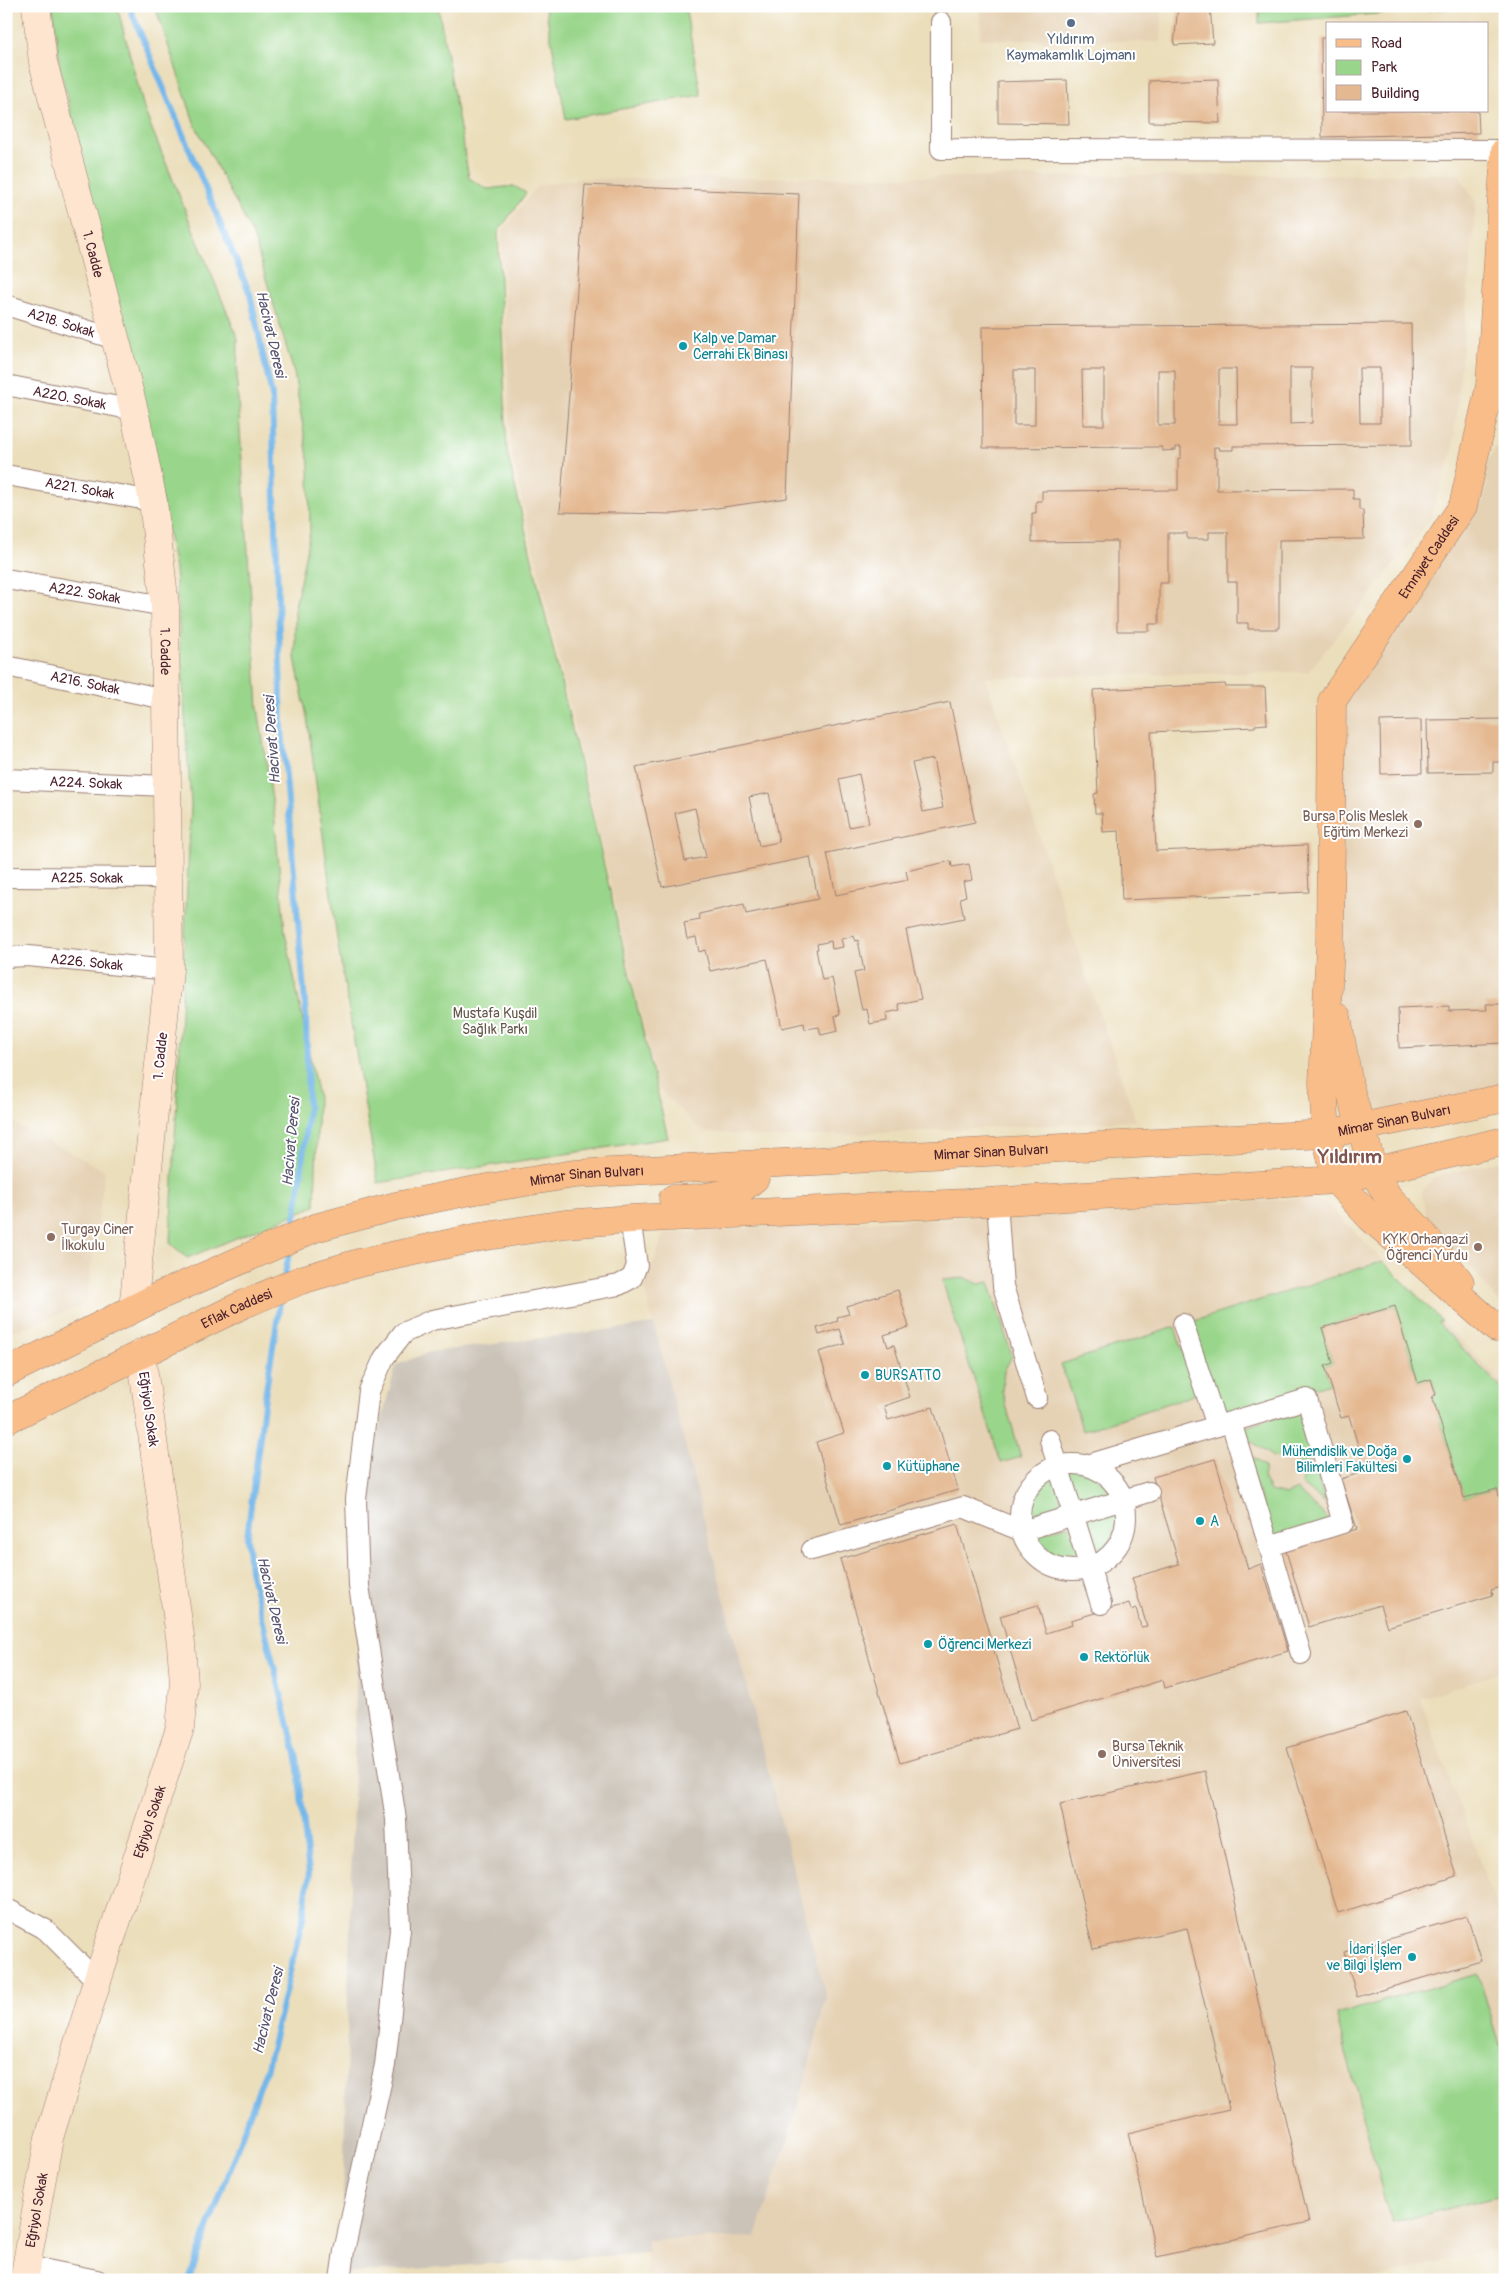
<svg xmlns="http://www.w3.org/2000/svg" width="1511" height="2286" font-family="Pangolin,sans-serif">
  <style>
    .built { fill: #e5d1b4 }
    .industrial { fill: #cbc3b8 }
    .green { fill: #99d58a; stroke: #727a5a }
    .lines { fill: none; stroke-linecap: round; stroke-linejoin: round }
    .stream { stroke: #75b7ea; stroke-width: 6 }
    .building { fill: #e4b992; fill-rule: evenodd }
    .street-casing { stroke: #9a7e73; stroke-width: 22 }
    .secondary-casing { stroke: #9a7e73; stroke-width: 29 }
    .primary-casing { stroke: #9a7e73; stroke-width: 29 }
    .street { stroke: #fff; stroke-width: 20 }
    .secondary { stroke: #fde5d0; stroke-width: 28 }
    .primary { stroke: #f9bd89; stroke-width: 28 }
    .service-dot { fill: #5c6f8a; stroke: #fff; stroke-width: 2 }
    .culture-dot { fill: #0f9aa8; stroke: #fff; stroke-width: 2 }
    .education-dot { fill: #8d6e63; stroke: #fff; stroke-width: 2 }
    .labels { text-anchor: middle; stroke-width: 4; stroke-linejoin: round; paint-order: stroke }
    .service-label { font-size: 14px; fill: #4e5e75; stroke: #fff }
    .street-label { font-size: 14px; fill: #4a1f2b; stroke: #fff }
    .culture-label { font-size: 14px; fill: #0d838f; stroke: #fff; text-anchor: start }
    .education-label { font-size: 14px; fill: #785e54; stroke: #fff; text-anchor: end }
    .park-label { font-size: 14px; fill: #625648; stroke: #fff }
    .water-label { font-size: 15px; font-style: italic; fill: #59546e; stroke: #fff }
    .district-label { font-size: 19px; font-weight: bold; fill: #80554f; stroke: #fff }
  </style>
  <rect width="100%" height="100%" fill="#fff"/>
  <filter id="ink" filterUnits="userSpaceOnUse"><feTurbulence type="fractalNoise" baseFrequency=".02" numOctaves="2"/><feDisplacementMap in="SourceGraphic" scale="10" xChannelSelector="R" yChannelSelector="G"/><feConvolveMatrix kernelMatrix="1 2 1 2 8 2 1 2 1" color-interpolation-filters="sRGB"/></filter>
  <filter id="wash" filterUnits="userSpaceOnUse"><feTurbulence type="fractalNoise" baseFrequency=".0096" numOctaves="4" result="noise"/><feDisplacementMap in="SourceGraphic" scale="20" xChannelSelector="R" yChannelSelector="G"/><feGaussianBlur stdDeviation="1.12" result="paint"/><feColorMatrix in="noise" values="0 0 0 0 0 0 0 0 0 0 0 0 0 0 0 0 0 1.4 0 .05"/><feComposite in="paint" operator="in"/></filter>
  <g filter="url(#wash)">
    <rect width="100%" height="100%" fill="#ebdebb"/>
    <!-- built -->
    <g class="built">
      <path d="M 981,6 L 1162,6 L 1161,42 L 980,39 Z"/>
      <path d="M 1459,174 L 1476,203 L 1453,450 L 1430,520 L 1308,672 L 985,677 L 1136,1121 L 773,1138 L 702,1131 L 658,1088 L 511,452 L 502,232 L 538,185 L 579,179 Z"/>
      <path d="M 1505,431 L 1505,1098 L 1360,1127 L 1339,1029 L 1332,701 L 1463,506 Z"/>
      <path d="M 6,1119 L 105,1171 L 86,1304 L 6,1334 Z"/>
      <path d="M 1505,1160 L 1505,1310 L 1474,1271 L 1429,1223 L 1421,1192 L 1434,1177 Z"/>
      <path d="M 1308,1198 L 1328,1205 L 1505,1385 L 1505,1671 L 1420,1699 L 1505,1930 L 1505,2246 L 1371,2280 L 647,2280 L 647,2240 L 826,1997 L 644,1288 L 664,1233 Z"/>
    </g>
    <!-- industrial -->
    <path class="industrial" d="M 654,1324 L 826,1997 L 801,2096 L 756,2237 L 647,2240 L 647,2253 L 341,2274 L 359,1571 L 376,1441 L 396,1365 L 430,1352 Z"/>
    <!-- green -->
    <g class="green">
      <path d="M 53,6 L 117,6 L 145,112 L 238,339 L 237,384 L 258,708 L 274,812 L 285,932 L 318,1097 L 315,1206 L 187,1258 L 170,1243 L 191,805 L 175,569 L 136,371 L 92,201 L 60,68 Z"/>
      <path d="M 155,6 L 438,6 L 469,178 L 487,189 L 514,186 L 526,193 L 498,232 L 507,452 L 668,1138 L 378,1183 L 338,946 L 307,717 L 295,658 L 295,607 L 310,531 L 309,463 L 294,373 L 253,235 L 195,125 Z"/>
      <path d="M 545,6 L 685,6 L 701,95 L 566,119 Z"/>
      <path d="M 1259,6 L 1480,6 L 1259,23 Z"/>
      <path d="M 1383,1261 L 1442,1321 L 1438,1323 L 1505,1392 L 1505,1516 L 1497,1489 L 1464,1498 L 1432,1396 L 1436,1395 L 1432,1379 L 1418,1383 L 1395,1306 L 1322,1328 L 1333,1363 L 1325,1366 L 1330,1383 L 1221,1416 L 1191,1322 Z"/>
      <path d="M 966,1278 L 979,1284 L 989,1282 L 1012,1356 L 1004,1371 L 1002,1391 L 1021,1457 L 1001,1463 L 942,1280 Z"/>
      <path d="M 1175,1327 L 1197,1394 L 1083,1431 L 1061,1364 Z"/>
      <path d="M 1298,1410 L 1312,1461 L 1300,1465 C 1294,1456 1284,1454 1274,1458 L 1240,1433 L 1239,1429 Z"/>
      <path d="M 1243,1450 L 1265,1467 L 1263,1477 L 1270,1491 L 1286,1495 L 1297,1490 L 1332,1522 L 1275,1539 Z"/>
      <path d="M 1076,1469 C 1093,1474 1103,1480 1113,1495 L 1078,1505 L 1067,1470 Z"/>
      <path d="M 1316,1469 L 1325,1503 L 1301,1484 L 1303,1473 Z"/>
      <path d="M 1053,1474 L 1065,1511 L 1027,1522 C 1023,1502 1035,1482 1053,1474 Z"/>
      <path d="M 1118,1509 C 1117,1530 1112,1546 1093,1556 L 1083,1521 Z"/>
      <path d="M 1070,1525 L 1081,1560 C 1060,1564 1042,1555 1031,1536 Z"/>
      <path d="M 1478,1974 L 1505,2061 L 1505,2194 L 1392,2223 L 1336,2015 Z"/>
    </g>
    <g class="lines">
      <!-- stream -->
      <g class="stream">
        <path d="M 129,6 L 250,294 L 272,396 L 282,730 L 306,1015 L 308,1109 L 300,1186 L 293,1231"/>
        <path d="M 284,1280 L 290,1248"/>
        <path d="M 189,2280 L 267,2067 L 303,1918 L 309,1873 L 297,1758 L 250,1570 L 247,1537 L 265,1396 L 281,1297"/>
      </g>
    </g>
    <g id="blocks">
      <!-- building -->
      <g class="building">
        <path d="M 1178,6 L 1210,6 L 1213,43 L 1174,45 Z"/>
        <path d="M 1321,38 L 1327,38 L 1327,111 L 1478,111 L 1479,133 L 1322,137 Z"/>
        <path d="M 1218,79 L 1220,123 L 1149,122 L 1149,81 Z"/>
        <path d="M 1067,80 L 1069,124 L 998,123 L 998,82 Z"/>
        <path d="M 585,185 L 799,194 L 787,498 L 674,514 L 560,512 Z"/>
        <path d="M 1411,324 L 1412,445 L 1233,446 L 1233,450 L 1219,450 L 1218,447 L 1214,447 L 1214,458 L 1217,458 L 1217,490 L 1353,489 L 1353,499 L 1359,499 L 1359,510 L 1363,510 L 1364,539 L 1279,540 L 1279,629 L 1248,629 L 1248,623 L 1237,623 L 1237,582 L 1228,582 L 1228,532 L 1209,532 L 1209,539 L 1187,539 L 1187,533 L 1168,533 L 1168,583 L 1159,583 L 1159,624 L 1149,624 L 1149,631 L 1117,631 L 1117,541 L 1032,542 L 1032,513 L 1036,513 L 1036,501 L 1042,501 L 1042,491 L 1178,490 L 1178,458 L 1181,458 L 1181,447 L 1176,447 L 1176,450 L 1162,451 L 1162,447 L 983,448 L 982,327 ZM 1290,368 L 1312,368 L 1312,423 L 1290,424 ZM 1359,368 L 1380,368 L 1380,423 L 1360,423 ZM 1219,369 L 1236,369 L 1237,424 L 1219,424 ZM 1014,370 L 1035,370 L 1035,425 L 1014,425 ZM 1082,370 L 1104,370 L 1104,425 L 1083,425 ZM 1158,370 L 1175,370 L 1175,425 L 1158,425 Z"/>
        <path d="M 1225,684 L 1226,687 L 1265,687 L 1267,724 L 1255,725 L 1255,727 L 1151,732 L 1156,851 L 1307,845 L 1309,892 L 1122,900 L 1119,831 L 1103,832 L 1102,813 L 1095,813 L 1094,794 L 1098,793 L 1093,690 Z"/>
        <path d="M 950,702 L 975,822 L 827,853 L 836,895 L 908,880 L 906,871 L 951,861 L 952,867 L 969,864 L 972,880 L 963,882 L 966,896 L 960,898 L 964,918 L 906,930 L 921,999 L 898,1004 L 900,1010 L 886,1013 L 887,1021 L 870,1024 L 867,1009 L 862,1010 L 854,973 L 864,971 L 858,940 L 855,941 L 854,936 L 841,939 L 843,947 L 832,949 L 831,941 L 817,944 L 818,949 L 816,949 L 822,980 L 832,978 L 840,1015 L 835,1016 L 838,1031 L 821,1035 L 819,1027 L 805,1029 L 804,1023 L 782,1028 L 767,959 L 710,971 L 705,950 L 699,952 L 696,937 L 687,939 L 684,923 L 700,920 L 699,914 L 744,904 L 746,914 L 818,899 L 810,857 L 662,887 L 636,767 ZM 933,759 L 943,808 L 923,812 L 912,763 ZM 859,774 L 869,823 L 849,827 L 839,779 ZM 769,793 L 779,842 L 759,846 L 749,797 ZM 695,808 L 706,857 L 685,861 L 675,813 Z"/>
        <path d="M 1505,719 L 1505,762 L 1493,762 L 1493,772 L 1428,773 L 1427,720 Z"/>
        <path d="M 1421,720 L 1422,773 L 1381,774 L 1380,721 Z"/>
        <path d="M 1486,1004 L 1505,1004 L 1505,1043 L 1399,1048 L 1398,1008 L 1449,1006 L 1449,1011 L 1487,1010 Z"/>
        <path d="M 898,1290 L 909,1327 L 884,1335 L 888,1347 L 894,1345 L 910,1397 L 884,1406 L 888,1420 L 933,1407 L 958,1490 L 841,1525 L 816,1442 L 844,1433 L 819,1352 L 845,1344 L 840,1329 L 819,1335 L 817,1328 L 838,1321 L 837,1317 L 849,1314 L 846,1306 Z"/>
        <path d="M 1395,1306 L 1418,1383 L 1431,1379 L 1436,1395 L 1432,1396 L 1464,1498 L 1497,1489 L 1505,1516 L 1505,1586 L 1491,1590 L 1493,1595 L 1387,1627 L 1380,1605 L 1309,1627 L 1286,1551 L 1357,1529 L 1341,1479 L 1366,1471 L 1349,1416 L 1341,1418 L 1330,1383 L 1325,1366 L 1333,1363 L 1322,1328 Z"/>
        <path d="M 1215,1459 L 1248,1569 L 1261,1564 L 1288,1651 L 1165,1688 L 1163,1680 L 1031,1720 L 1000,1616 L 1038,1605 L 1046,1633 L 1072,1625 L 1071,1620 L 1129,1603 L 1131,1610 L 1136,1608 L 1141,1627 L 1147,1626 L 1132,1578 L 1179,1564 L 1153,1477 Z"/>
        <path d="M 957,1524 L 1017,1729 L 900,1763 L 840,1559 Z"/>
        <path d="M 1406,1711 L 1457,1876 L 1338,1913 L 1287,1748 Z"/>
        <path d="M 1205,1771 L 1309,2222 L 1157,2257 L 1128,2133 L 1229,2109 L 1187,1928 L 1093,1949 L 1060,1804 Z"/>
        <path d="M 1467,1916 L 1481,1961 L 1357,1997 L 1344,1952 Z"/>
      </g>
    </g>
  </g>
  <g filter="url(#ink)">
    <use href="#blocks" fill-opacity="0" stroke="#9a7e73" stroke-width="1"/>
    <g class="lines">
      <!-- street casing -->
      <g class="street-casing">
        <g id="street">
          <path d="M 941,22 L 941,149 L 1505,150"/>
          <path id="s1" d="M 6,305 L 115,339"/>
          <path id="s2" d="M 6,385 L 134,410"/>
          <path id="s3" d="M 6,475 L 153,501"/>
          <path id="s4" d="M 6,579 L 165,606"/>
          <path id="s5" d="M 6,666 L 165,699"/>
          <path id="s6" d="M 6,779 L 166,786"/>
          <path id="s7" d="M 6,877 L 167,878"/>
          <path id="s8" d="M 6,957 L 28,956 L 169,970"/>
          <path d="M 997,1201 L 1003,1286 L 1037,1398"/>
          <path d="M 1183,1324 L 1217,1426"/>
          <path d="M 1231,1422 L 1269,1546"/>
          <path d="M 1050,1440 L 1101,1604"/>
          <circle cx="1073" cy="1517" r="53"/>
          <path d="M 1087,1465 L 1307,1399 L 1343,1523 L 1269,1546 L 1301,1654"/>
          <path d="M 812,1550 L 963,1507 L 1022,1531 L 1149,1492"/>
          <path d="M 11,1911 L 46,1930 L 97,1981"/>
          <path d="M 27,2266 L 97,2280"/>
          <path d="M 340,2280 L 344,2251 L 385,2065 L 400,1930 L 396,1819 L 359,1586 L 356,1499 L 369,1391 L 384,1358 L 403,1333 L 432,1320 L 619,1285 L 632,1278 L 637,1265 L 630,1219"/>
        </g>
      </g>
      <!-- secondary casing -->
      <g class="secondary-casing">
        <g id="secondary">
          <path id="s9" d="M 36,6 L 43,62 L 134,410 L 153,501 L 165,606 L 169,970 L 133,1309"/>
          <path id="s10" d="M 24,2280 L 49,2138 L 97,1981 L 180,1728 L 184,1683 L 181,1644 L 141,1353"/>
        </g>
      </g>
      <!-- primary casing -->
      <g class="primary-casing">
        <g id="primary">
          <path d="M 1337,1017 L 1349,1086 L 1374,1172 L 1388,1197 L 1419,1229 L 1460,1282"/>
          <path d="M 673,1199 L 701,1198 L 739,1191 L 755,1178 L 757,1164"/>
          <path id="s11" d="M 1496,1328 L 1370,1217 L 1336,1180 L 1326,1134 L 1323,1083 L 1330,946 L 1332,701 L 1463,506 L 1490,386 L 1505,151"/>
          <path id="s12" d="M 6,1373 L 159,1296 L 315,1228 L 396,1206 L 476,1190 L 574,1174 L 1326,1134 L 1505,1098"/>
          <path id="s13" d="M 6,1420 L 244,1304 L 301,1280 L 359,1263 L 480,1237 L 565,1224 L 630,1219 L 988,1202 L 1336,1180 L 1505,1141"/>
        </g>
      </g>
      <!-- street -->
      <use href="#street" class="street"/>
      <!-- secondary -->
      <use href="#secondary" class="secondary"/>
      <!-- primary -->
      <use href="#primary" class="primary"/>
    </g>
  </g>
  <!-- markers -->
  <circle class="service-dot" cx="1071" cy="23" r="5"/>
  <g class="culture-dot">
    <circle cx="683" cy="346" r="5"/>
    <circle cx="865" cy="1375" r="5"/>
    <circle cx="1407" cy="1459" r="5"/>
    <circle cx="887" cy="1466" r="5"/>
    <circle cx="1200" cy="1521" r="5"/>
    <circle cx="928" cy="1644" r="5"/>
    <circle cx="1084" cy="1657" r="5"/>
    <circle cx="1412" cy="1957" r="5"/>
  </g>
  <g class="education-dot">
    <circle cx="1418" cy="824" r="5"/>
    <circle cx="51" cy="1237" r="5"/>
    <circle cx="1478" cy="1247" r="5"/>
    <circle cx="1102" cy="1754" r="5"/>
  </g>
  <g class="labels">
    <!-- service labels -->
    <g class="service-label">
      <text x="1071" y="44">Yıldırım<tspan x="1071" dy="16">Kaymakamlık Lojmanı</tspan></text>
    </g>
    <!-- street labels -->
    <g class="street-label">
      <text dy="5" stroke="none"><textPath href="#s9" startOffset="255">1. Cadde</textPath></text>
      <text dy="5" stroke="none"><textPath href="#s1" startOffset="58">A218. Sokak</textPath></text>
      <text dy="5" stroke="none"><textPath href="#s2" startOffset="65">A220. Sokak</textPath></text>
      <text dy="5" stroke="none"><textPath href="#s3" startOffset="75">A221. Sokak</textPath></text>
      <text dy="5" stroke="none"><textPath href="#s11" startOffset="872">Emniyet Caddesi</textPath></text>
      <text dy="5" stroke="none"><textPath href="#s4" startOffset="80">A222. Sokak</textPath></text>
      <text dy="5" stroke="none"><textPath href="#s9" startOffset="660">1. Cadde</textPath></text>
      <text dy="5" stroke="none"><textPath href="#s5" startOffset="81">A216. Sokak</textPath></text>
      <text dy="5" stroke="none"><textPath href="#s6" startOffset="80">A224. Sokak</textPath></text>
      <text dy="5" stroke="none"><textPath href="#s7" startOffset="81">A225. Sokak</textPath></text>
      <text dy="5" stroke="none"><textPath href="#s8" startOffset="81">A226. Sokak</textPath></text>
      <text transform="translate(160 1056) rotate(-84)" y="5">1. Cadde</text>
      <text dy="5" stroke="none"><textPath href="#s12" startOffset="1429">Mimar Sinan Bulvarı</textPath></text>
      <text dy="5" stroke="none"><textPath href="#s12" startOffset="1024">Mimar Sinan Bulvarı</textPath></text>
      <text dy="5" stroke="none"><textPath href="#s12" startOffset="619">Mimar Sinan Bulvarı</textPath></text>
      <text dy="5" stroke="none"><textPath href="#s13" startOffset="256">Eflak Caddesi</textPath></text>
      <text transform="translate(149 1409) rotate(82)" y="5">Eğriyol Sokak</text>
      <text dy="5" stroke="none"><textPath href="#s10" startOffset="476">Eğriyol Sokak</textPath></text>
      <text dy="5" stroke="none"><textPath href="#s10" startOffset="71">Eğriyol Sokak</textPath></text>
    </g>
    <!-- culture labels -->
    <g class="culture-label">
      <text x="693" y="343">Kalp ve Damar<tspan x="693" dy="16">Cerrahi Ek Binası</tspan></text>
      <text x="875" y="1380">BURSATTO</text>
      <text x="1397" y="1456" text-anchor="end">Mühendislik ve Doğa<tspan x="1397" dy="16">Bilimleri Fakültesi</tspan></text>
      <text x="897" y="1471">Kütüphane</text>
      <text x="1210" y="1526">A</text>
      <text x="938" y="1649">Öğrenci Merkezi</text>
      <text x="1094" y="1662">Rektörlük</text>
      <text x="1402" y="1954" text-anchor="end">İdari İşler<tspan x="1402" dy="16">ve Bilgi İşlem</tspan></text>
    </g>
    <!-- education labels -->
    <g class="education-label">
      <text x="1408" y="821">Bursa Polis Meslek<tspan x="1408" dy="16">Eğitim Merkezi</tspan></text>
      <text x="61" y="1234" text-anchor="start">Turgay Ciner<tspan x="61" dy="16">İlkokulu</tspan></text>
      <text x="1468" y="1244">KYK Orhangazi<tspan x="1468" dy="16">Öğrenci Yurdu</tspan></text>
      <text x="1112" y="1751" text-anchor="start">Bursa Teknik<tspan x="1112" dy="16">Üniversitesi</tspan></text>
    </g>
    <!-- park labels -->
    <g class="park-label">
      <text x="495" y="1018">Mustafa Kuşdil<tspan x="495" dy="16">Sağlık Parkı</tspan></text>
    </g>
    <!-- water labels -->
    <g class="water-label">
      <text transform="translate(271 334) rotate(77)" y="5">Hacivat Deresi</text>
      <text transform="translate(272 740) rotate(-94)" y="5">Hacivat Deresi</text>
      <text transform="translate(291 1142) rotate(-85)" y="5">Hacivat Deresi</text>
      <text transform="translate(272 1600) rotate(77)" y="5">Hacivat Deresi</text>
      <text transform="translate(268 2011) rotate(-76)" y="5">Hacivat Deresi</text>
    </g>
    <!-- district labels -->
    <g class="district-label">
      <text x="1350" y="1163">Yıldırım</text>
    </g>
  </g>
  <!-- margin -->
  <rect width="1511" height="2286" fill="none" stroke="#fff" stroke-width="25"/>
  <!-- legend -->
  <rect x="1326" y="22" width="162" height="90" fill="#ffffff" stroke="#b7a5aa"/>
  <rect x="1336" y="39" width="25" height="8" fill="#f9bd89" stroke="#b7a5aa"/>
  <text x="1371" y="48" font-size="15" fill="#4a1f2b">Road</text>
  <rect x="1336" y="60" width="25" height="15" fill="#99d58a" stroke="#b7a5aa"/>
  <text x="1371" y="72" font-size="15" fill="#4a1f2b">Park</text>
  <rect x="1336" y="85" width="25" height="15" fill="#e4b992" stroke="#b7a5aa"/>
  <text x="1371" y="98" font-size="15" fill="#4a1f2b">Building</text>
</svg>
